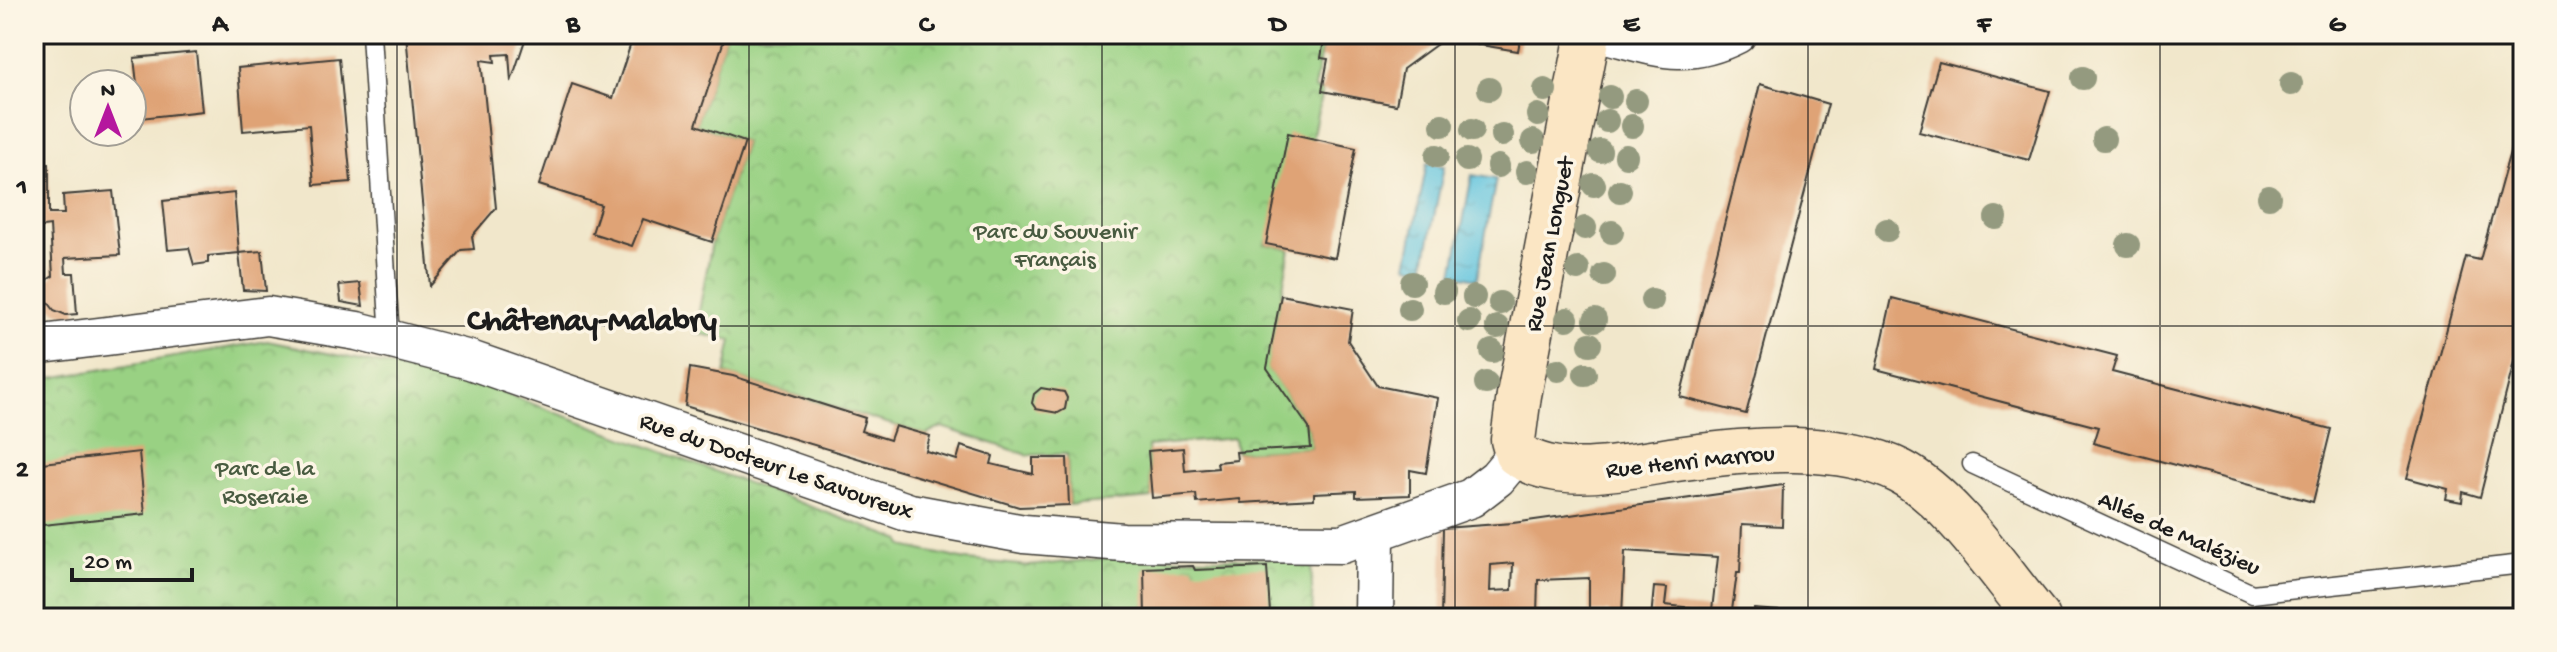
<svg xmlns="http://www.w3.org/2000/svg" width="2557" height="652" font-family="'Gochi Hand',sans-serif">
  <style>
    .park { fill: url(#park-crowns); stroke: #5a7650; stroke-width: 2 }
    .water { fill: url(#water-ripples); stroke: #3e707e; stroke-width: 2 }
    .building { fill: #dfa376; fill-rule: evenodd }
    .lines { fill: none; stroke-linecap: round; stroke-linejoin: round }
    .lane-casing { stroke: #3c3a36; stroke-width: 21 }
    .street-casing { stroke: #3c3a36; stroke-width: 41 }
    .secondary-casing { stroke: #3c3a36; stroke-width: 47 }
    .lane { stroke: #fff; stroke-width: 18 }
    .street { stroke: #fff; stroke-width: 38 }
    .secondary { stroke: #fbe6c4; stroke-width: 44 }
    .tree { fill: #949a7f }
    .grid { fill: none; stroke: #1c1c1c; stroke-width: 2; stroke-opacity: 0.55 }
    .labels { text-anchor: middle; stroke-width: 7; stroke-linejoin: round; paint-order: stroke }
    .park-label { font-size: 24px; fill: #485b40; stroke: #fcf5e5 }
    .street-label { font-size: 24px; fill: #1c1c1c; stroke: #fcf5e5 }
    .district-label { font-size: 32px; font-weight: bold; fill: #1c1c1c; stroke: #fcf5e5 }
    .neatline { fill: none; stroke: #1c1c1c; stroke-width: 3 }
    .grid-label { font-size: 26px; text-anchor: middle; font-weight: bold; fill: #1c1c1c }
  </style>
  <defs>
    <pattern id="park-crowns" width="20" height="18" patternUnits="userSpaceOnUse" patternTransform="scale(2)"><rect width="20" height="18" fill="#99d183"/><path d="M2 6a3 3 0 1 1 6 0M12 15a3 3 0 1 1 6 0" fill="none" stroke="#83b371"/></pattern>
    <pattern id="water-ripples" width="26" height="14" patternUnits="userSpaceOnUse" patternTransform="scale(2)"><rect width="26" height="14" fill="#61c4df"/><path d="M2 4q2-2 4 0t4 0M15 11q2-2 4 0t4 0" fill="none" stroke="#54a8bf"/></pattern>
  </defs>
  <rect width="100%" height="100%" fill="#fcf5e5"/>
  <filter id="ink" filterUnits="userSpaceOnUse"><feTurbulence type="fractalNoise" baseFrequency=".0125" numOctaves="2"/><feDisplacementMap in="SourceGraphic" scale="16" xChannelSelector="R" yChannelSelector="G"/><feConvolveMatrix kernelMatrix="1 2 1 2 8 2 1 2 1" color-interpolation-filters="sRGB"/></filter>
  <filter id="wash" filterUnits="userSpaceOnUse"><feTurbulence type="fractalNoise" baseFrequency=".006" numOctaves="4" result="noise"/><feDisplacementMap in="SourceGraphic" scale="32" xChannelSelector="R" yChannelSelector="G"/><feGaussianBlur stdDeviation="1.8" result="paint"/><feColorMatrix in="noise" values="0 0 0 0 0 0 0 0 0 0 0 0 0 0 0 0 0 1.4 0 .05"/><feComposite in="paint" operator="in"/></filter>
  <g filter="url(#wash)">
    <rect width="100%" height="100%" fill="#f1e7cb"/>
    <!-- park -->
    <g class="park">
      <path d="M 726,34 L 1324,34 L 1314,89 L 1322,91 L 1312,139 L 1266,244 L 1290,249 L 1268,368 L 1309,428 L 1311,448 L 1236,452 L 1234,438 L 1148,446 L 1152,498 L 1069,505 L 1067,454 L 1028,455 L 942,427 L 926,435 L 725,374 L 732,340 L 695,333 L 712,242 L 745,142 L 696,125 Z"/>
      <path d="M 267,341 L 479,384 L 901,540 L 903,546 L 966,560 L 1029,566 L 1117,557 L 1311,559 L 1313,618 L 34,618 L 34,381 Z"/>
    </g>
    <!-- water -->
    <g class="water">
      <path d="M 1427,163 L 1444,166 L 1424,268 L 1407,265 Z"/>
      <path d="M 1472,175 L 1496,179 L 1477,279 L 1453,274 Z"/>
    </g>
    <g id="blocks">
      <!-- building -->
      <g class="building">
        <path d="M 406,34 L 527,34 L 511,82 L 509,54 L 494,55 L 495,62 L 481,60 L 496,208 L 472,236 L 474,249 L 461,250 L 430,286 Z"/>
        <path d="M 634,34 L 726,34 L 696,125 L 745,142 L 712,242 L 643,219 L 632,246 L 592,233 L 601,205 L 539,185 L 572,84 L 613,98 Z"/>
        <path d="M 1325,34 L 1521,34 L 1518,51 L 1444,39 L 1403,69 L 1396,105 L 1322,91 L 1328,59 L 1321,58 Z"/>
        <path d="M 196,52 L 202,111 L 141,118 L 134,58 Z"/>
        <path d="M 339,58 L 351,182 L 314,185 L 309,125 L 243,131 L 238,68 Z"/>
        <path d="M 1939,62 L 2050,91 L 2029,160 L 1919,132 Z"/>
        <path d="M 1760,84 L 1828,104 L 1746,414 L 1680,397 Z"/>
        <path d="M 2523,105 L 2523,326 L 2480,497 L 2463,492 L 2462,502 L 2446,499 L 2448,489 L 2407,478 L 2466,257 L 2480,260 Z"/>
        <path d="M 1288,133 L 1356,148 L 1335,258 L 1266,244 Z"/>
        <path d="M 49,164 L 49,214 L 64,214 L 63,195 L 113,191 L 120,255 L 65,258 L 66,273 L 74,273 L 77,314 L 66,315 L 54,310 L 34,283 L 34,269 L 44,282 L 53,276 L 50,226 L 34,228 L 34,166 Z"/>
        <path d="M 234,193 L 239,253 L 208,256 L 208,263 L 194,265 L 189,248 L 168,250 L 163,201 Z"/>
        <path d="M 262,251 L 266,291 L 243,290 L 239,253 Z"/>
        <path d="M 360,283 L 363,306 L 341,302 L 339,285 Z"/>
        <path d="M 1281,295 L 1353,309 L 1348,341 L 1378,386 L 1438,398 L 1426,473 L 1410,470 L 1410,495 L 1356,497 L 1356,491 L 1314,493 L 1314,499 L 1241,503 L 1240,499 L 1197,503 L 1196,494 L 1152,498 L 1148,451 L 1183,448 L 1185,471 L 1218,468 L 1217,462 L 1237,460 L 1236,452 L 1311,448 L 1309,428 L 1267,368 Z"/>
        <path d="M 1892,298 L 2117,356 L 2112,372 L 2331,429 L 2313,502 L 2093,443 L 2098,427 L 1876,369 Z"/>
        <path d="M 690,368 L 733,376 L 865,418 L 861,431 L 890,440 L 895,426 L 930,436 L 926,451 L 957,460 L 961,446 L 993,456 L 991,464 L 1033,474 L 1033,458 L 1067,458 L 1069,505 L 1019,507 L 685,406 Z"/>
        <path d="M 1041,388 L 1064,392 L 1067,398 L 1065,409 L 1058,413 L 1036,409 L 1032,403 L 1034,394 Z"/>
        <path d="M 139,452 L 145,514 L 34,526 L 34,464 Z"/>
        <path d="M 1783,485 L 1782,526 L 1742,524 L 1740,573 L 1737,573 L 1731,618 L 1651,618 L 1654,587 L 1667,588 L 1665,605 L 1712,610 L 1718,557 L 1625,551 L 1622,615 L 1630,618 L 1609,618 L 1609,612 L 1589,612 L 1589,578 L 1538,580 L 1537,614 L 1582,613 L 1582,618 L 1532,618 L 1532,615 L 1441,618 L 1443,528 L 1513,523 ZM 1513,563 L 1512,590 L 1490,591 L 1491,565 Z"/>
        <path d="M 1193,566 L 1195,570 L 1267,567 L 1270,613 L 1145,618 L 1144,568 Z"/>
        <path d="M 1754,609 L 1779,611 L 1778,618 L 1754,618 Z"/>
        <path d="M 1818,612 L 1847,614 L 1847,618 L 1817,618 Z"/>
      </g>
    </g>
  </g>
  <g filter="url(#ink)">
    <use href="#blocks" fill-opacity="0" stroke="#3c3a36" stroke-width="2"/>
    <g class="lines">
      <!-- lane casing -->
      <g class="lane-casing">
        <g id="lane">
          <path d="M 371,34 L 390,338"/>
          <path d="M 1972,464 L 2252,594 L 2523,564"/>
        </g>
      </g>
      <!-- street casing -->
      <g class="street-casing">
        <g id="street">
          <path d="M 1606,34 C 1657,47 1686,60 1737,34"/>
          <path d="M 34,345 L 268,316 L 357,331 L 470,360 L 910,513 L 1024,534 L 1123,542 L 1342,544 L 1471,498 L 1497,478 L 1517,454"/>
          <path d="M 1374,618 L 1375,534"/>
        </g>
      </g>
      <!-- secondary casing -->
      <g class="secondary-casing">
        <path id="secondary" d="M 1588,34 L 1519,395 L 1513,440 L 1517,454 C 1562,485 1634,464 1684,458 C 1749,449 1841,441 1901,472 C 1951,498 2001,574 2038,618"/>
      </g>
      <!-- lane -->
      <use href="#lane" class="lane"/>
      <!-- street -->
      <use href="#street" class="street"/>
      <!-- secondary -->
      <use href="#secondary" class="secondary"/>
    </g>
    <!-- trees -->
    <g class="tree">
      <circle cx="2083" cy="78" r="12"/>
      <circle cx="2291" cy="84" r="12"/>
      <circle cx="1489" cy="89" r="12"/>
      <circle cx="1545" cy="90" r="12"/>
      <circle cx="1610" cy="97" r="12"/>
      <circle cx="1636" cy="101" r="12"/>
      <circle cx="1538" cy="115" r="12"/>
      <circle cx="1607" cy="121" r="12"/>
      <circle cx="1442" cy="125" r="12"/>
      <circle cx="1632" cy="126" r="12"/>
      <circle cx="1472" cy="130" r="12"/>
      <circle cx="1502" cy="135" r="12"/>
      <circle cx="2104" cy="139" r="12"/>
      <circle cx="1533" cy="141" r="12"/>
      <circle cx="1600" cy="151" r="12"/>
      <circle cx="1437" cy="156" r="12"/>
      <circle cx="1626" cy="156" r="12"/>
      <circle cx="1467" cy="160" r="12"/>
      <circle cx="1498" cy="166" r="12"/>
      <circle cx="1527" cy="172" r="12"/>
      <circle cx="1594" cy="185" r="12"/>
      <circle cx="1620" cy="191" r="12"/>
      <circle cx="2269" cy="197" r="12"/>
      <circle cx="1996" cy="218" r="12"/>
      <circle cx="1585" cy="228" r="12"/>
      <circle cx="1887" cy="230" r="12"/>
      <circle cx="1612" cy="232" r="12"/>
      <circle cx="2128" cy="245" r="12"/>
      <circle cx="1578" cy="269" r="12"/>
      <circle cx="1604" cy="275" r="12"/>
      <circle cx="1412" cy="283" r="12"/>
      <circle cx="1444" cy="292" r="12"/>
      <circle cx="1474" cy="297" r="12"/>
      <circle cx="1652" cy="300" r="12"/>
      <circle cx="1500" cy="303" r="12"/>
      <circle cx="1410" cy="309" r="12"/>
      <circle cx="1567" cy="319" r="12"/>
      <circle cx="1595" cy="320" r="12"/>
      <circle cx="1469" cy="321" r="12"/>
      <circle cx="1497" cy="327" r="12"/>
      <circle cx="1590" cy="344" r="12"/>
      <circle cx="1492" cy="351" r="12"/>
      <circle cx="1558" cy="370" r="12"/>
      <circle cx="1585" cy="374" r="12"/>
      <circle cx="1486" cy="383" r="12"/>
    </g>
  </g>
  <!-- grid -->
  <path class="grid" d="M 397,34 L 397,618M 749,34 L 749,618M 1102,34 L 1102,618M 1455,34 L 1455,618M 1808,34 L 1808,618M 2160,34 L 2160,618M 34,326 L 2523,326"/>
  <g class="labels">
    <!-- park labels -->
    <g class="park-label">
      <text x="1055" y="238">Parc du Souvenir<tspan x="1055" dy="28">Français</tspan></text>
      <text x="265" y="475">Parc de la<tspan x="265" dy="28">Roseraie</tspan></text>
    </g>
    <!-- street labels -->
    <g class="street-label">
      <text transform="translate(1548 244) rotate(-79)" y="8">Rue Jean Longuet</text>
      <text transform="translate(1690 460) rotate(-6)" y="8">Rue Henri Marrou</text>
      <text transform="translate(777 465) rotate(19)" y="8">Rue du Docteur Le Savoureux</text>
      <text transform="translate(2180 532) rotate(24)" y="8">Allée de Malézieu</text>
    </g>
    <!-- district labels -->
    <g class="district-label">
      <text x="592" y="329">Châtenay-Malabry</text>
    </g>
  </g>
  <!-- margin -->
  <rect width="2557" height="652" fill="none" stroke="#fcf5e5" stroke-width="88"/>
  <!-- north arrow -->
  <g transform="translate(108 108)"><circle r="38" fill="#fcf5e5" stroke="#a29e95" stroke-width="2"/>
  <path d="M0-6L14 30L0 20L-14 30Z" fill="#b5179e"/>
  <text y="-12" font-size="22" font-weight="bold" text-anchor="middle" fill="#1c1c1c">N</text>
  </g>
  <!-- scale -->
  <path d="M72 568v12h120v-12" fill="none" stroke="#1c1c1c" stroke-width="4"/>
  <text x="84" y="568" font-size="24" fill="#1c1c1c" stroke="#fcf5e5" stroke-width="6" paint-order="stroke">20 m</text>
  <rect x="44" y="44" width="2469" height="564" class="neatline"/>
  <g class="grid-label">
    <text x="220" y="31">A</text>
    <text x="573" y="31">B</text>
    <text x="926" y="31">C</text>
    <text x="1278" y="31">D</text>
    <text x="1631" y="31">E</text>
    <text x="1984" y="31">F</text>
    <text x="2337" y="31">G</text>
    <text x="22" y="194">1</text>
    <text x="22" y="476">2</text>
  </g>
</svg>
